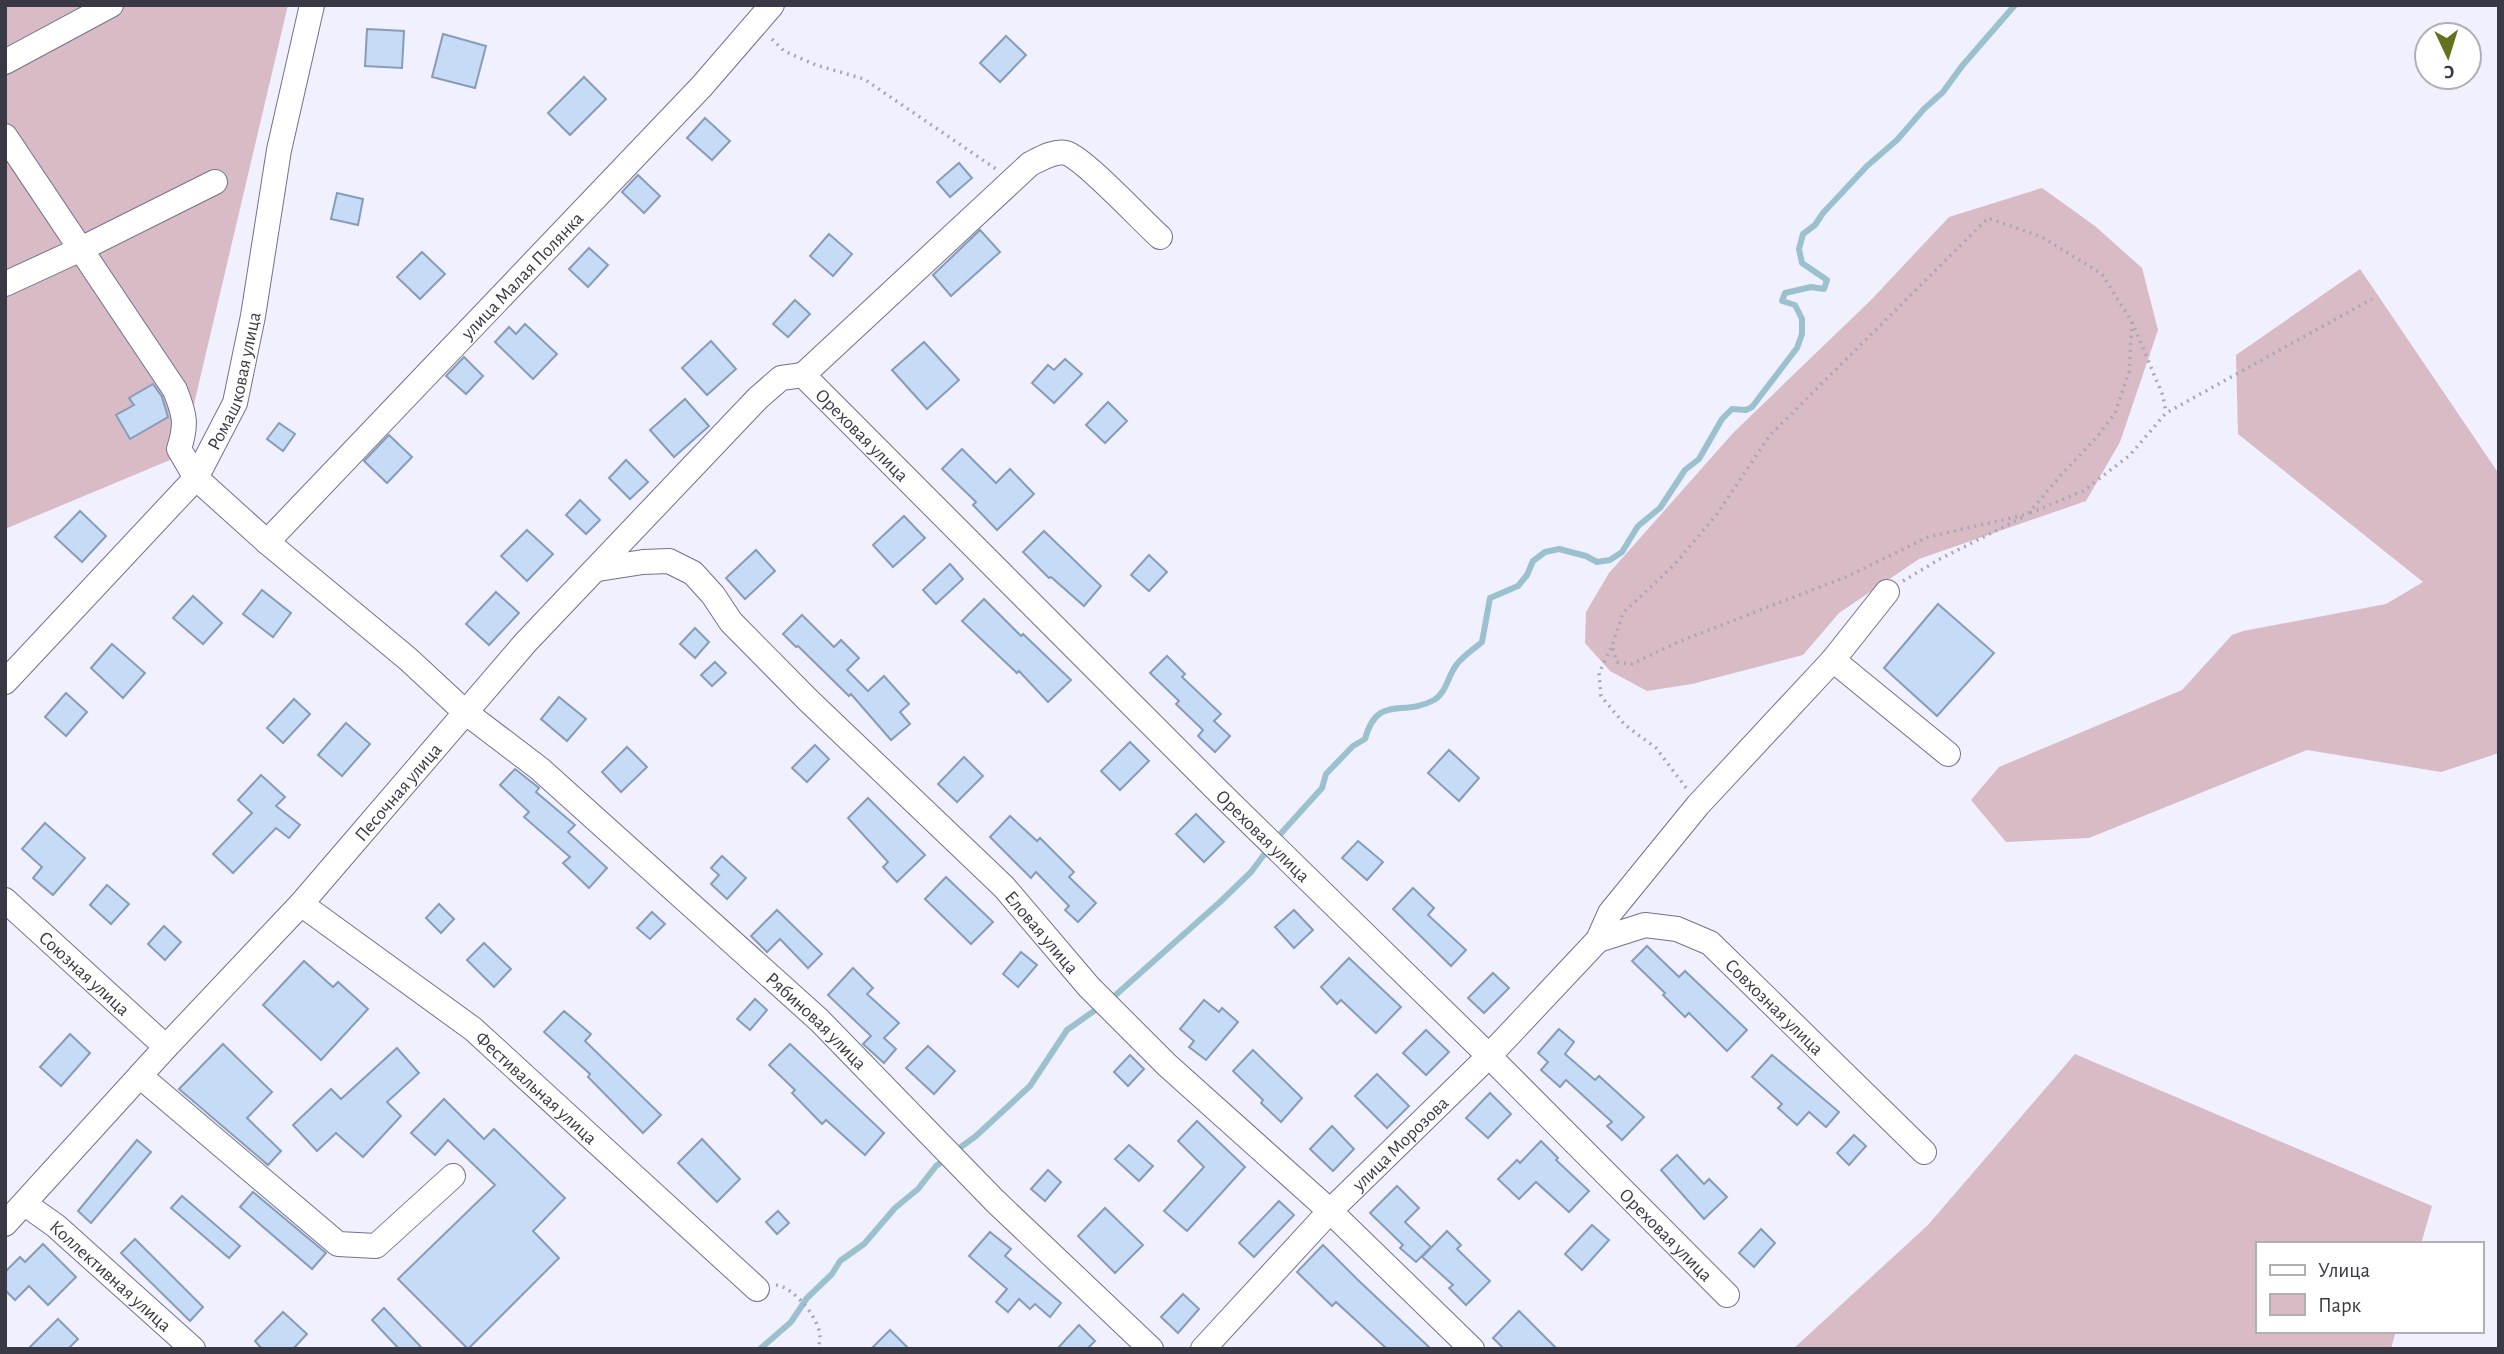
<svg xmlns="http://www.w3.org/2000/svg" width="2504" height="1354" font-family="'Alegreya Sans',sans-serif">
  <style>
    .green { fill: #d9bbc6 }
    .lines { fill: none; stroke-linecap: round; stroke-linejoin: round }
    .stream { stroke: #9cc1ce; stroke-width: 6 }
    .building { fill: #c6dbf6; stroke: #879cb7; stroke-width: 2 }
    .minor-casing { stroke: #73718f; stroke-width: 26 }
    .path { stroke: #a8a8b5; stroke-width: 3.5; stroke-dasharray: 2 5; stroke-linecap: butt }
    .minor { stroke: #fff; stroke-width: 24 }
    .labels { text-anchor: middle; stroke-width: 5; stroke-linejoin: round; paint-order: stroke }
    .street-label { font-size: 19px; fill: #393845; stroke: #fff }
  </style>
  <rect width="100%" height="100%" fill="#f0f0fe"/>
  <!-- green -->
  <g class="green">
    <path d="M 5,5 L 288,5 L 182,455 L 5,529 Z"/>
    <path d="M 2042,188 L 2095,226 L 2142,268 L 2158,330 L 2120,442 L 2086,501 L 1919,559 L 1839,613 L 1803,655 L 1692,684 L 1647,691 L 1610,671 L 1585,643 L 1586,612 L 1609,573 L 1734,432 L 1871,300 L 1949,217 Z"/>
    <path d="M 2360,269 L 2499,474 L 2499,753 L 2441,772 L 2307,750 L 2089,838 L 2006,842 L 1971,800 L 1999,767 L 2182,690 L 2232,635 L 2243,631 L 2386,604 L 2423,582 L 2238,434 L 2236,355 Z"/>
    <path d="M 2075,1054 L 2432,1206 L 2421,1244 L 2257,1244 L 2257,1331 L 2396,1331 L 2391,1349 L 1793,1349 L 1928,1225 Z"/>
  </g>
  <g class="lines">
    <!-- stream -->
    <g class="stream">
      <path d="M 1275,840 L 1322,788 L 1326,774 L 1353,746 L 1365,739 C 1378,693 1402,718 1434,700 C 1447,692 1448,675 1457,664 C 1464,655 1474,649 1482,642 L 1490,598 L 1518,586 L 1527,575 L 1533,561 L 1545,552 L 1559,549 L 1586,556 L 1597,562 L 1610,560 L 1622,552 L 1638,526 L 1660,508 L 1685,470 L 1699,459 L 1722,419 L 1732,409 L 1746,410 L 1752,407 L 1797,348 L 1802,334 L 1802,319 L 1795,305 L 1782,301 L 1785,293 L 1811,287 L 1824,289 L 1827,280 L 1802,263 L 1799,249 L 1803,234 L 1815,225 L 1823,213 L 1867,166 L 1897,140 L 1924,109 L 1943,92 L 1962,66 L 2015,5"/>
      <path d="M 1110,1000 L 1220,902 L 1251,872 L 1269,848"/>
      <path d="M 954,1152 L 976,1136 L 1030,1086 L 1067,1030 L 1101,1006"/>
      <path d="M 760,1349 L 791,1322 L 807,1298 L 832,1274 L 840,1261 L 864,1244 L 895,1208 L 918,1189 L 936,1166 L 946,1159"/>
    </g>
  </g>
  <!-- building -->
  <g class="building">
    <path d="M 367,29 L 404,31 L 402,68 L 365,66 Z"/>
    <path d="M 443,34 L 486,46 L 475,88 L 432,77 Z"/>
    <path d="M 1006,36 L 1026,55 L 1000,82 L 980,63 Z"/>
    <path d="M 584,77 L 606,99 L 570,135 L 548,113 Z"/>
    <path d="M 705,118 L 730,141 L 712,160 L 687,138 Z"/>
    <path d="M 959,163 L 972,178 L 950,197 L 937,182 Z"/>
    <path d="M 638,175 L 660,196 L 644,213 L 622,192 Z"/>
    <path d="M 337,193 L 363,199 L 358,225 L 331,219 Z"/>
    <path d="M 980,230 L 1000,252 L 951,296 L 933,275 Z"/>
    <path d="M 829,234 L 852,254 L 833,276 L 810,256 Z"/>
    <path d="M 589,248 L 608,265 L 588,287 L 569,269 Z"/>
    <path d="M 422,252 L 445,274 L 420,299 L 397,277 Z"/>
    <path d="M 795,300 L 810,314 L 788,337 L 773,324 Z"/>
    <path d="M 525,324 L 557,354 L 533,379 L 495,342 L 509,327 L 516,334 Z"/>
    <path d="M 711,341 L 736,369 L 707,395 L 682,368 Z"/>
    <path d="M 924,342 L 959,380 L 927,409 L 892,370 Z"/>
    <path d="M 464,357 L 483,376 L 466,394 L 446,376 Z"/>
    <path d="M 1065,359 L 1082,374 L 1054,403 L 1032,383 L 1048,365 L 1054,370 Z"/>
    <path d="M 153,384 L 162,397 L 168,417 L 130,439 L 116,415 L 134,405 L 129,398 Z"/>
    <path d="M 685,399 L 709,426 L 674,457 L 650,430 Z"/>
    <path d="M 1108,402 L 1127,421 L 1105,443 L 1086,425 Z"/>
    <path d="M 279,423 L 295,434 L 283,451 L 267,439 Z"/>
    <path d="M 389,435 L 412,457 L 387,483 L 364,461 Z"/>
    <path d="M 962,449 L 996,483 L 1010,469 L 1034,494 L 997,530 L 973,505 L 976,502 L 942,469 Z"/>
    <path d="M 626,460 L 648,482 L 630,499 L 609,478 Z"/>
    <path d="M 580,500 L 600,520 L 586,534 L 566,515 Z"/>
    <path d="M 80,511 L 106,536 L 82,562 L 55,537 Z"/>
    <path d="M 904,516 L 925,538 L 893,567 L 873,545 Z"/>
    <path d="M 527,530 L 553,554 L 527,581 L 501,556 Z"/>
    <path d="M 1044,531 L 1101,586 L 1084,606 L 1051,577 L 1049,578 L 1023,552 Z"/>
    <path d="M 756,550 L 775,571 L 745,599 L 726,578 Z"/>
    <path d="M 1149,555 L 1167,572 L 1149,591 L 1131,575 Z"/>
    <path d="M 950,564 L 963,579 L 936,604 L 923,590 Z"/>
    <path d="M 262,590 L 291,613 L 273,637 L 243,614 Z"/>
    <path d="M 496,592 L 519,613 L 489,645 L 466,624 Z"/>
    <path d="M 193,596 L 222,623 L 203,644 L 173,618 Z"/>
    <path d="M 984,599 L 1021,636 L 1023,634 L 1071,680 L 1048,702 L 1019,671 L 1017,673 L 962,621 Z"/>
    <path d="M 1938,604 L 1994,653 L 1937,716 L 1884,668 Z"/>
    <path d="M 802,615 L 834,647 L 841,640 L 859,658 L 847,670 L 868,691 L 884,676 L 909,704 L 900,712 L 910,724 L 891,740 L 851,694 L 849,696 L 798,646 L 796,647 L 783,634 Z"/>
    <path d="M 695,628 L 709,642 L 695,658 L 680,644 Z"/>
    <path d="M 112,644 L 145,673 L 123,698 L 91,668 Z"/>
    <path d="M 1167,656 L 1185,674 L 1182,677 L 1221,714 L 1214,721 L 1230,736 L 1215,752 L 1198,736 L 1203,730 L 1176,704 L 1179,701 L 1150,673 Z"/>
    <path d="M 715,662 L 726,673 L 712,686 L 701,675 Z"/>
    <path d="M 66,693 L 87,712 L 66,736 L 45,717 Z"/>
    <path d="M 559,697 L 586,719 L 567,741 L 541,719 Z"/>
    <path d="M 294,699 L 310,714 L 283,743 L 267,728 Z"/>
    <path d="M 346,723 L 370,744 L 342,776 L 318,755 Z"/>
    <path d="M 1130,742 L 1149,761 L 1120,790 L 1101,771 Z"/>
    <path d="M 815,745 L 829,759 L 807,782 L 792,768 Z"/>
    <path d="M 627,747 L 647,767 L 621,792 L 602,772 Z"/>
    <path d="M 1449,750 L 1479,778 L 1459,801 L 1428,773 Z"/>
    <path d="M 964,757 L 983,776 L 957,802 L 938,784 Z"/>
    <path d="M 515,769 L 539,788 L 536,792 L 575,825 L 568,832 L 607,868 L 589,888 L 563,863 L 570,857 L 524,817 L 529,812 L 500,785 Z"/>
    <path d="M 261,775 L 285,797 L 276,806 L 300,825 L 289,838 L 276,828 L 233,873 L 213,854 L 252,813 L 238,800 Z"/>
    <path d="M 868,798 L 925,855 L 897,882 L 883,867 L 888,862 L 848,818 Z"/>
    <path d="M 1196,814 L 1224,842 L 1204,862 L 1176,834 Z"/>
    <path d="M 1010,816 L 1037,841 L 1040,838 L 1074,872 L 1069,877 L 1096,903 L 1078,922 L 1065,910 L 1069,906 L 1036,872 L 1031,878 L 990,837 Z"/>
    <path d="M 45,823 L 85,858 L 53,895 L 33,878 L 42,867 L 22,849 Z"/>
    <path d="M 1358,841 L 1383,862 L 1367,880 L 1342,858 Z"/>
    <path d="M 722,856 L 746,878 L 727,899 L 711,884 L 719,875 L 711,868 Z"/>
    <path d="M 946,877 L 993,922 L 971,944 L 925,899 Z"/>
    <path d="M 107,885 L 129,904 L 111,924 L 90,905 Z"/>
    <path d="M 1413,888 L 1434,908 L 1428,915 L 1466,950 L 1451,966 L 1393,909 Z"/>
    <path d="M 439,904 L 454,919 L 441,933 L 426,918 Z"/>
    <path d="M 777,910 L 822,954 L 808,968 L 780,939 L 767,952 L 751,936 Z"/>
    <path d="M 1294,910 L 1313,930 L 1294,948 L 1275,927 Z"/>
    <path d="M 652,912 L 665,924 L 650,939 L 637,928 Z"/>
    <path d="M 164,926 L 181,942 L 165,960 L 148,944 Z"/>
    <path d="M 484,943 L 511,969 L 494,987 L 467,960 Z"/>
    <path d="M 1647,946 L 1679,977 L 1685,971 L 1747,1030 L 1727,1051 L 1689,1013 L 1685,1017 L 1663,995 L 1665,993 L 1632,961 Z"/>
    <path d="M 1021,952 L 1037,965 L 1018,987 L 1003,974 Z"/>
    <path d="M 1349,958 L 1401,1007 L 1376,1033 L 1341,1000 L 1337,1004 L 1321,987 Z"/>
    <path d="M 304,961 L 333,987 L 338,982 L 368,1009 L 321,1060 L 263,1005 Z"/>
    <path d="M 853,968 L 873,988 L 867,994 L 899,1023 L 884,1038 L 896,1049 L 884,1063 L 863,1044 L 871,1036 L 828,995 Z"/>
    <path d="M 1493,973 L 1509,988 L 1484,1013 L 1468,998 Z"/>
    <path d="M 755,999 L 767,1010 L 750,1030 L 737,1019 Z"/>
    <path d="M 1204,1000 L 1219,1012 L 1222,1008 L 1238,1022 L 1206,1060 L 1189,1047 L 1194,1041 L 1180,1029 Z"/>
    <path d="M 564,1011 L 591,1034 L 585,1041 L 661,1115 L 643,1133 L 588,1077 L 590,1074 L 544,1032 Z"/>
    <path d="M 1559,1029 L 1574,1042 L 1565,1054 L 1595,1080 L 1599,1076 L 1644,1117 L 1622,1140 L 1607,1126 L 1612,1122 L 1566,1080 L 1560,1087 L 1541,1070 L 1548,1062 L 1538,1053 Z"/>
    <path d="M 1426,1030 L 1449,1052 L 1426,1075 L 1403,1053 Z"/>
    <path d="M 70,1034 L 90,1053 L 61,1086 L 40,1067 Z"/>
    <path d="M 223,1044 L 272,1092 L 247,1118 L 281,1151 L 268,1165 L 179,1089 Z"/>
    <path d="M 790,1044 L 884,1133 L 865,1155 L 826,1120 L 822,1124 L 792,1093 L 795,1090 L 769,1065 Z"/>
    <path d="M 928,1046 L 955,1071 L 934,1094 L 906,1068 Z"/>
    <path d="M 397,1048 L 419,1073 L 387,1102 L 401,1116 L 363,1157 L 336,1133 L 317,1151 L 293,1125 L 331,1089 L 341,1099 Z"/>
    <path d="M 1253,1050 L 1302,1098 L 1281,1122 L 1261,1103 L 1263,1100 L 1233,1071 Z"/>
    <path d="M 1130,1055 L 1144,1069 L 1128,1086 L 1114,1072 Z"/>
    <path d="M 1772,1055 L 1839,1112 L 1826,1127 L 1809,1112 L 1797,1125 L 1778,1108 L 1782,1104 L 1752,1077 Z"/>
    <path d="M 1377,1074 L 1409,1106 L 1387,1128 L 1355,1096 Z"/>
    <path d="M 1490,1093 L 1511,1114 L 1488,1138 L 1466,1118 Z"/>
    <path d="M 444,1099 L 484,1139 L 494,1129 L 565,1198 L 533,1231 L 559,1258 L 468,1349 L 398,1279 L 495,1185 L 448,1140 L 435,1155 L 411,1133 Z"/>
    <path d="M 1197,1121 L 1245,1167 L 1187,1231 L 1164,1211 L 1204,1167 L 1178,1141 Z"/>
    <path d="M 1332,1126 L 1354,1149 L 1333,1171 L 1310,1149 Z"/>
    <path d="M 1854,1135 L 1866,1146 L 1849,1165 L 1837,1153 Z"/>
    <path d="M 702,1139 L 740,1179 L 717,1202 L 678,1163 Z"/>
    <path d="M 137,1140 L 151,1152 L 91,1223 L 78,1211 Z"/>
    <path d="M 1541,1141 L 1558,1158 L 1556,1160 L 1589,1191 L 1569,1212 L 1536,1182 L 1519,1199 L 1498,1179 L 1517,1160 L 1520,1163 Z"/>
    <path d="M 1129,1145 L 1153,1166 L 1139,1181 L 1115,1159 Z"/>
    <path d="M 1677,1155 L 1704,1184 L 1709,1179 L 1727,1197 L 1704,1219 L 1661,1170 Z"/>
    <path d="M 1048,1170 L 1061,1182 L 1045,1201 L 1031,1189 Z"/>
    <path d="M 1397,1186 L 1419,1208 L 1405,1222 L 1431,1247 L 1416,1262 L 1400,1248 L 1403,1245 L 1370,1213 Z"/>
    <path d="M 253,1192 L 326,1253 L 312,1269 L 240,1207 Z"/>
    <path d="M 182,1196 L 240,1246 L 229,1258 L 171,1208 Z"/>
    <path d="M 1279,1201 L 1294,1215 L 1254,1257 L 1239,1243 Z"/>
    <path d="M 1105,1208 L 1143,1245 L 1115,1273 L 1078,1236 Z"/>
    <path d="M 778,1211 L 789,1223 L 777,1234 L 766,1222 Z"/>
    <path d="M 1592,1225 L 1609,1240 L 1582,1270 L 1565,1254 Z"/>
    <path d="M 1761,1229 L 1775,1243 L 1754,1267 L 1739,1253 Z"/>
    <path d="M 1447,1231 L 1461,1245 L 1457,1249 L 1490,1281 L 1466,1305 L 1449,1288 L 1453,1285 L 1422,1257 Z"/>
    <path d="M 990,1232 L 1011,1249 L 1005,1256 L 1061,1303 L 1050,1317 L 1035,1304 L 1030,1309 L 1019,1299 L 1008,1312 L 996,1302 L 1007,1289 L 969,1256 Z"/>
    <path d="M 135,1239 L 203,1307 L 190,1321 L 121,1253 Z"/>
    <path d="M 43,1244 L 76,1277 L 48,1305 L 29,1286 L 15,1300 L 5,1290 L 5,1272 L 20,1257 L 25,1262 Z"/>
    <path d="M 1323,1245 L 1358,1280 L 1431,1349 L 1387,1349 L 1336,1302 L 1332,1306 L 1297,1272 Z"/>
    <path d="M 1183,1294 L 1199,1309 L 1178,1333 L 1161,1317 Z"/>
    <path d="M 384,1308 L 423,1349 L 399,1349 L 372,1320 Z"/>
    <path d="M 1519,1311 L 1557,1349 L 1504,1349 L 1493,1338 Z"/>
    <path d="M 283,1312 L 307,1334 L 293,1349 L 262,1349 L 255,1341 Z"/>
    <path d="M 58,1319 L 78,1339 L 68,1349 L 28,1349 Z"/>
    <path d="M 1079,1325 L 1095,1341 L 1087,1349 L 1057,1349 Z"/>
    <path d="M 890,1330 L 909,1349 L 871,1349 Z"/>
  </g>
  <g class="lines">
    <!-- minor casing -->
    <g class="minor-casing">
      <g id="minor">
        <path d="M 5,62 L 111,5"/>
        <path id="s1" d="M 5,136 L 175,390 C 185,415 187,424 179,449 L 196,478 L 267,542 L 408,659 L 465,712 L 540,769 L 819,1020 L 995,1201 L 1151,1349"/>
        <path d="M 5,284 L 81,249 L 215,182"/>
        <path id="s2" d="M 803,375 L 1219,792 L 1489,1056 L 1727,1295"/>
        <path d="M 803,375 L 1030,164 C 1040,159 1055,150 1066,153 C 1084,158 1143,222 1160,237"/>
        <path id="s3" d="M 267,542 L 702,86 L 772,5"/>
        <path id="s4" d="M 598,569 L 643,562 L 669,561 L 693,573 L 713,595 L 731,622 L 808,700 L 1004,887 L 1089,987 L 1167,1065 L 1330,1211 L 1472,1349"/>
        <path d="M 1833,660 L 1948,754"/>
        <path id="s5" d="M 5,682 L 196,478 L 235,403 L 253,316 L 279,150 L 312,5"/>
        <path id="s6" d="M 5,900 L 166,1047"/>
        <path id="s7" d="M 301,904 L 473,1029 L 757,1289"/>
        <path id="s8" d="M 1598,940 L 1645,925 L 1677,929 L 1710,943 L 1924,1152"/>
        <path d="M 140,1076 L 338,1244 L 376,1246 L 453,1176"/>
        <path id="s9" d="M 25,1204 L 56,1226 L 193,1349"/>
        <path id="s10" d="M 5,1224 L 166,1047 L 301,904 L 526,642 L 758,398 L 781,378 L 803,375"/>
        <path id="s11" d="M 1203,1349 L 1330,1211 L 1489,1056 L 1598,940 L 1610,913 L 1698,805 L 1833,660 L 1887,592"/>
      </g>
    </g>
    <!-- path -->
    <g class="path">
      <path d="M 772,39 L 784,51 L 816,65 L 864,79 L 996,169"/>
      <path d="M 2132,322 L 2129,372 L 2115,413 L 2097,437 L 2061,475 L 2028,514 L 1928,537 L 1848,576 L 1678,642 L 1632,664 L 1617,662 L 1612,646 L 1623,613 L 1674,565 L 1717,514 L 1770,435 L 1988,218 L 2042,237 L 2102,274 L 2132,322 L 2163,396 L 2166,413"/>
      <path d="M 2030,513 L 2083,491 L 2130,455 L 2166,413 L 2372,299"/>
      <path d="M 1903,581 L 1940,559 L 2023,517"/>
      <path d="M 1611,648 L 1599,673 L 1601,696 L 1625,725 L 1656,748 L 1687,789"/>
      <path d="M 776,1285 C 794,1287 820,1319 820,1337 C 820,1341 819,1345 818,1349"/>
    </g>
    <!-- minor -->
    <use href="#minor" class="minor"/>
  </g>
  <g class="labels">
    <!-- street labels -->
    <g class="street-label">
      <text dy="7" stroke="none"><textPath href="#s3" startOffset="369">улица Малая Полянка</textPath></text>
      <text dy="7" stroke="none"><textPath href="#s5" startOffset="385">Ромашковая улица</textPath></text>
      <text dy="7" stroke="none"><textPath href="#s2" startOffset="84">Ореховая улица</textPath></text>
      <text dy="7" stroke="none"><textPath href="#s10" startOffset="584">Песочная улица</textPath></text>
      <text dy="7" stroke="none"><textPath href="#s2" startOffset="651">Ореховая улица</textPath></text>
      <text dy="7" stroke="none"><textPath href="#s4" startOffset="600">Еловая улица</textPath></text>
      <text dy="7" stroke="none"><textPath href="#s6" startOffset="108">Союзная улица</textPath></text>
      <text dy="7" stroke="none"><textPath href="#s8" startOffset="208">Совхозная улица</textPath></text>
      <text dy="7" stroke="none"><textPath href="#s1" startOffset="1225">Рябиновая улица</textPath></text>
      <text dy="7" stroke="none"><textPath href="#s7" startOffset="299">Фестивальная улица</textPath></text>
      <text dy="7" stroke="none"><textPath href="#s11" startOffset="285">улица Морозова</textPath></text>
      <text dy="7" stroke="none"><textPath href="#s2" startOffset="1218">Ореховая улица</textPath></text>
      <text dy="7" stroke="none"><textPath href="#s9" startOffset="112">Коллективная улица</textPath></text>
    </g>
  </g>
  <!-- border -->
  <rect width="2504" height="1354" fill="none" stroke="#393845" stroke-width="14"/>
  <!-- legend -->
  <rect x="2256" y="1242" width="228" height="91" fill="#ffffff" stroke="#b0afb5" stroke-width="2"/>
  <rect x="2270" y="1265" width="35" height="10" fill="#ffffff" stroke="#b0afb5" stroke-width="2"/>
  <text x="2318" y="1277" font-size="21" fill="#393845">Улица</text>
  <rect x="2270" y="1294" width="35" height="21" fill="#d9bbc6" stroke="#b0afb5" stroke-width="2"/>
  <text x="2318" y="1312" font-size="21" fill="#393845">Парк</text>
  <!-- north arrow -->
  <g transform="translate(2448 56) rotate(176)"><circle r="33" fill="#ffffff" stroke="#b0afb5" stroke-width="2"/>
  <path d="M0-5L12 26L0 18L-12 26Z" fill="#62721f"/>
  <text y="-10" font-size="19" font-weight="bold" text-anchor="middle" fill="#393845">С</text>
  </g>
</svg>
